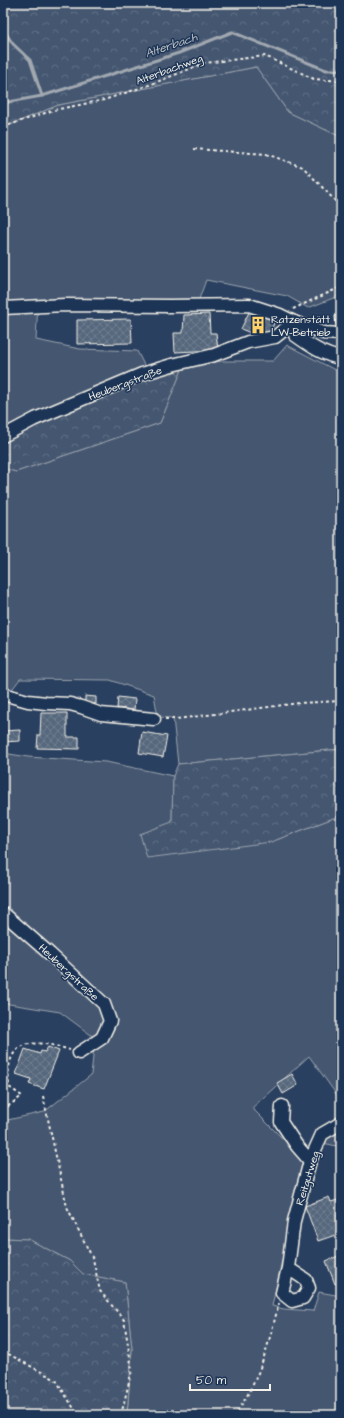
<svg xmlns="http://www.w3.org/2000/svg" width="344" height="1418" font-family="'Architects Daughter',sans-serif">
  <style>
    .green { fill: #445771; stroke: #9ca4ac }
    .forest { fill: url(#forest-crowns); stroke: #9ca4ac }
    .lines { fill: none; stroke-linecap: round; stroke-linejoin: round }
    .stream { stroke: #a1a8b0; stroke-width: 3 }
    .building { fill: url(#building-cross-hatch); stroke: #f4f1e8 }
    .minor-casing { stroke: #f4f1e8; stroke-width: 15 }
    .path { stroke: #f4f1e8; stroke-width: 2; stroke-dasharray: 3 3; stroke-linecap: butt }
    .minor { stroke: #1d3557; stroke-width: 12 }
    .labels { text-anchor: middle; stroke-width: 3; stroke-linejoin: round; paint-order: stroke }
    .street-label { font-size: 11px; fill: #f4f1e8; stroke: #1d3557 }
    .poi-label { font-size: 11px; fill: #f4f1e8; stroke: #1d3557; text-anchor: start }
    .water-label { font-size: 12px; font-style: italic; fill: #bdc1c2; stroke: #1d3557 }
  </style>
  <defs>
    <pattern id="forest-crowns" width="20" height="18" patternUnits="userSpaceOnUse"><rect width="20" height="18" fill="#445771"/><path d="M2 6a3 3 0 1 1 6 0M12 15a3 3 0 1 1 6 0" fill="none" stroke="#607085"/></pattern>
    <pattern id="building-cross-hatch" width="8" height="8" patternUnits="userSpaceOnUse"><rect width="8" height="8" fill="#56677d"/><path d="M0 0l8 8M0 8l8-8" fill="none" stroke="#6f7d8f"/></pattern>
  </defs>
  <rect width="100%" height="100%" fill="#2a4060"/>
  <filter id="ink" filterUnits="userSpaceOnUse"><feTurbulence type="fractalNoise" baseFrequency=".025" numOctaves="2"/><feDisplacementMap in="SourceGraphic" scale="8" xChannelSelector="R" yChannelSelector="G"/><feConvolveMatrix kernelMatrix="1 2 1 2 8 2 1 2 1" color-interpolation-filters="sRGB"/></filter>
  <g filter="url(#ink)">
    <!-- green -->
    <g class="green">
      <path d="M 256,67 L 288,112 L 341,137 L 341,295 L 308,308 L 287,296 L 206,280 L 199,299 L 38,302 L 36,340 L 80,349 L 137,351 L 147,371 L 3,438 L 3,128 L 58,105 Z"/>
      <path d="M 287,345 L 337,371 L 341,371 L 341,749 L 178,764 L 173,718 L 158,717 L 154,695 L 110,680 L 20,679 L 10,692 L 3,691 L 3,468 L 16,472 L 160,423 L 183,367 L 222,361 L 273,361 Z"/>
      <path d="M 3,753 L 28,757 L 106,762 L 173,776 L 172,822 L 271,842 L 341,815 L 341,1101 L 309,1056 L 252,1108 L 304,1160 L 272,1306 L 284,1309 L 313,1311 L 319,1292 L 341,1296 L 341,1415 L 127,1415 L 132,1349 L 125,1282 L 82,1274 L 70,1261 L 28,1239 L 3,1238 L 3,1121 L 44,1112 L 91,1075 L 95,1038 L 60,1012 L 3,1003 Z"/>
      <path d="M 341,1120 L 341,1147 L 323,1143 L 334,1123 Z"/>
    </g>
    <!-- forest -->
    <g class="forest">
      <path d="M 3,3 L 341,3 L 341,137 L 288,112 L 256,67 L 58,105 L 3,128 Z"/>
      <path d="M 183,367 L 160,423 L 16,472 L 3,468 L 3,438 L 96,392 Z"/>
      <path d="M 341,749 L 341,815 L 271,842 L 147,858 L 140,834 L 172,822 L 173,776 L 178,764 Z"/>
      <path d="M 3,1238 L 28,1239 L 70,1261 L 83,1274 L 125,1282 L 132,1349 L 127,1415 L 3,1415 Z"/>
    </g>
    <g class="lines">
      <!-- stream -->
      <g class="stream">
        <path d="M 3,29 L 13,44 L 30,60 L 42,96"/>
        <path d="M 3,103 L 42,96 L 179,53 L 232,32 L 326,70 L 341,70"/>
      </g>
    </g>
    <!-- building -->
    <g class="building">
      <path d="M 250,310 L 275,321 L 269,335 L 255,329 L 253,334 L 241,329 Z"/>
      <path d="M 340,312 L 341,312 L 341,325 L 336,325 L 335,316 L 341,315 Z"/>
      <path d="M 209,314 L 210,333 L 216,333 L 218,350 L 175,352 L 174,333 L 183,333 L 184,315 Z"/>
      <path d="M 131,319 L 132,343 L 77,344 L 77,320 Z"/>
      <path d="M 85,696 L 96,697 L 96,704 L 85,703 Z"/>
      <path d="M 118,697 L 135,699 L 134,710 L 117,708 Z"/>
      <path d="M 41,713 L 67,713 L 67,737 L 79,737 L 79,749 L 37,748 L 38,735 L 40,735 Z"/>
      <path d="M 20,730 L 20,741 L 3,742 L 3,731 Z"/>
      <path d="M 142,732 L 167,736 L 163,757 L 139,753 Z"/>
      <path d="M 48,1047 L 59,1051 L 44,1089 L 29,1084 L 31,1079 L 16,1074 L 25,1049 L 40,1054 L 41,1051 L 45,1052 Z"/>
      <path d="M 292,1074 L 298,1085 L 283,1094 L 277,1083 Z"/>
      <path d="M 329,1197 L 331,1202 L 341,1199 L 341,1228 L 340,1228 L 341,1233 L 318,1241 L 305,1206 Z"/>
      <path d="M 341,1255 L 341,1281 L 335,1284 L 326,1261 Z"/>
    </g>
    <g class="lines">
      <!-- minor casing -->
      <g class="minor-casing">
        <g id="minor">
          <path d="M 3,308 L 65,305 L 170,306 L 249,305 L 280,315 L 294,322 L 323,333 L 341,334"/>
          <path d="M 294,322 L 295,335 C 309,345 323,355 341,358"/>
          <path d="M 3,436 L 35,419 L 142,374 L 172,365 L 214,355 L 248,342 L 275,337 L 294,322"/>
          <path d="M 3,694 L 28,701 L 46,703 L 70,704 L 81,707 L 101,714 L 154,719"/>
          <path d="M 3,913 L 50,954 L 104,1004 L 110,1021 L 102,1038 L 79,1053"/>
          <path d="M 282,1106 L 281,1122 L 297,1146 L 310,1161"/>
          <path d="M 288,1268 L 306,1280 L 309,1288 L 303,1298 L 292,1301 L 282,1293 L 288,1268 L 294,1221 L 310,1161 L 322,1134 L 341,1123"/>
        </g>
      </g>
      <!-- path -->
      <g class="path">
        <path d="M 3,127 L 54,110 L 104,100 L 149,85 L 205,63 L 265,56 L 314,79 L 341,81"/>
        <path d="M 194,149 L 266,154 L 303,167 L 341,207"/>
        <path d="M 293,309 L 341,287"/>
        <path d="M 165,719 L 177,719 L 299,703 L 341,701"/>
        <path d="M 43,1096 L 67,1207 L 93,1259 L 100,1291 L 124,1320 L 132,1370 L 121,1415"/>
        <path d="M 3,1110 L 22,1096 L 9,1087 C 4,1038 32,1038 70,1050"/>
        <path d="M 3,1351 L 56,1380 L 78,1415"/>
        <path d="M 233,1415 C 258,1389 270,1338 279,1303"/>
      </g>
      <!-- minor -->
      <use href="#minor" class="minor"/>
    </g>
  </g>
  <!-- icons -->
  <defs>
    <g id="building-bare" transform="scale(1.38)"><path d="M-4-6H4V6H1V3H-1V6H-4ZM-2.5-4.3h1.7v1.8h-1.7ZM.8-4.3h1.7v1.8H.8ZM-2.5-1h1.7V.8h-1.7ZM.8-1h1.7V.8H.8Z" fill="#ffd166" stroke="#1d3557" stroke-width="2.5" paint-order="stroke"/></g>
  </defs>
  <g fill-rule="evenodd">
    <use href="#building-bare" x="258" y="325"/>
  </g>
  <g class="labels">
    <!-- street labels -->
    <g class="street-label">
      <text transform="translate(169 69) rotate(-20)" y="4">Alterbachweg</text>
      <text transform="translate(125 383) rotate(-21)" y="4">Heubergstraße</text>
      <text transform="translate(69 972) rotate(43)" y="4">Heubergstraße</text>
      <text transform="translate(307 1178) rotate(-73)" y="4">Reitgutweg</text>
    </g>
    <!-- poi labels -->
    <g class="poi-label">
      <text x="271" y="323">Ratzenstätt<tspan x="271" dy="13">LW-Betrieb</tspan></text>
    </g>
    <!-- water labels -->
    <g class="water-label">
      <text transform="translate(171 45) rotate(-19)" y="4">Alterbach</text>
    </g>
  </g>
  <!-- margin -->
  <rect width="344" height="1418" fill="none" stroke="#1d3557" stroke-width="16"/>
  <rect x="8" y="8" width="328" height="1402" fill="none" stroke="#f4f1e8" stroke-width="1.5" filter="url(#ink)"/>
  <!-- scale -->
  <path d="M190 1384v6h80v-6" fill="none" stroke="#f4f1e8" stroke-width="2"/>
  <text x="196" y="1384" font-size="12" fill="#f4f1e8" stroke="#1d3557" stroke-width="3" paint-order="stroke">50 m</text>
</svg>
